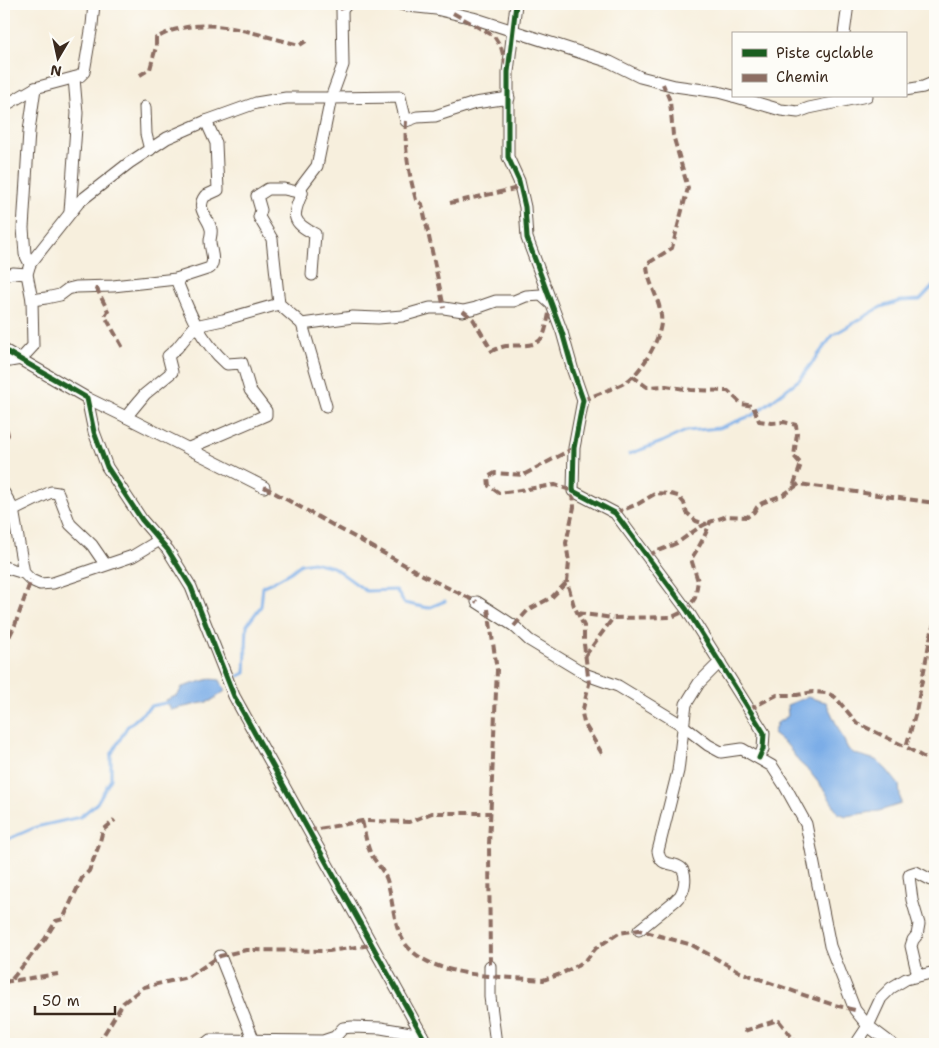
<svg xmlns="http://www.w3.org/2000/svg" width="939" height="1048" font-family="'Shantell Sans',sans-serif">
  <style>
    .water { fill: #7bade7; stroke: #5b6c82 }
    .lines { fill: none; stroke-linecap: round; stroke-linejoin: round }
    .stream { stroke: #7bade7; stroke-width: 3 }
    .minor-casing { stroke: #57483b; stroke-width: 13 }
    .minor { stroke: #fff; stroke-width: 11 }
    .quiet { stroke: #8d6e63; stroke-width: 4; stroke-dasharray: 8 4; stroke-linecap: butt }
    .cycleway-casing { stroke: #fdfcf7; stroke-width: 8 }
    .cycleway { stroke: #1b5e20; stroke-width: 5 }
  </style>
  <rect width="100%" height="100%" fill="#fdfcf7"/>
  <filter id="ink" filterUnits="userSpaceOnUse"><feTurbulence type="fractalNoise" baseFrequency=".02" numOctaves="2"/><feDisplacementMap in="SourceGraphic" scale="10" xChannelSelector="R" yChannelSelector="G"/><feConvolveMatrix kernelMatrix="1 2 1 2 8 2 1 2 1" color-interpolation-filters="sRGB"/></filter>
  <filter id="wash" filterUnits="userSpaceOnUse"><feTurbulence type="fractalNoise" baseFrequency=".0096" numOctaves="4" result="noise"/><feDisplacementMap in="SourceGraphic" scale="20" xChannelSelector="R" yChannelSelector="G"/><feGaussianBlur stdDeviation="1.12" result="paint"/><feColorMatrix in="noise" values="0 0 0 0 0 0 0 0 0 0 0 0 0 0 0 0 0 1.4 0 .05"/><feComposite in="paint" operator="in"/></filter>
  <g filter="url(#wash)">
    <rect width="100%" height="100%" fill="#f7efdd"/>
    <!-- water -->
    <g class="water">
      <path d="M 210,679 L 220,680 L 225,691 L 211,701 L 171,710 L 166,700 L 178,695 L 182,687 Z"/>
      <path d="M 807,697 L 826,702 L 848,749 L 855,754 L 876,760 L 887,770 L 899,785 L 901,804 L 879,811 L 846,816 L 838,813 L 825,791 L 809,771 L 799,762 L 788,746 L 773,734 L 777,723 L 788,716 L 787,705 Z"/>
    </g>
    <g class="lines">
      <!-- stream -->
      <g class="stream">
        <path d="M 629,454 L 662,442 L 686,431 L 719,428 L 753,415 L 800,379 L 833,335 L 881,307 L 901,301 L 920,300 L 935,284"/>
        <path d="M 239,676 L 245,673 L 247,625 L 261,606 L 263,586 L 275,581 L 291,572 L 301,564 L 313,562 L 333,567 L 366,591 L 396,590 L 404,603 L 428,608 L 445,601"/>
        <path d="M 4,841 L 36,827 L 80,817 L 97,803 L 111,779 L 111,755 L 127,727 L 151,706 L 170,702"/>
      </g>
    </g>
  </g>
  <g filter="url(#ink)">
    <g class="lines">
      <!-- minor casing -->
      <g class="minor-casing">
        <g id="minor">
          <path d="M 400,4 L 408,6 L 436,9 L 473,18 L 610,62 L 640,77 L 675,86 L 718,92 L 733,96"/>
          <path d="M 516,4 L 508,72 L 508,157 L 519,181 L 525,207 L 527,238 L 562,332 L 573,371 L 583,400 L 574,448 L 573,491 L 615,513 L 687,610 L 764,733 L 763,749 L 759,758"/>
          <path d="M 844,34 L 848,4"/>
          <path d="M 905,90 L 923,87 L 935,82"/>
          <path d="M 733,96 L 781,110 L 798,112 L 809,108 L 867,96"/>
          <path d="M 4,106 L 35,88 L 80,76 L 84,72 L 92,25 L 94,4"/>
          <path d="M 145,107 L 146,134 L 150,150"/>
          <path d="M 302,193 C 292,216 291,222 315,234 L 312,275"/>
          <path d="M 70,212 L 77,113 L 74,78"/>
          <path d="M 30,264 L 25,254 L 23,228 L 29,131 L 35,88"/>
          <path d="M 4,275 L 13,273 L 27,274"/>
          <path d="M 176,279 C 189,312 199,339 227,364 L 242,363 L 250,390 L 266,411 L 266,415 L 189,448"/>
          <path d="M 32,300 L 46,298 L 60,295 L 68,289 L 76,287 L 113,286 L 176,279 L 210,268 C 216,259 210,251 210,241 C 210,238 212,233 211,229 C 209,218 195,209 205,196 L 218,190 L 216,143 L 206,121"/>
          <path d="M 302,324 L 353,317 L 378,318 L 402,316 L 430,308 L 444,308 L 463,311 L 476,308 L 496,301 L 514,301 L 526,296 L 541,295 L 550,303"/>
          <path d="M 4,350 L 87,398 L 94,432 L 107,467 L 142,520 L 168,550 L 191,587 L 234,696 L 427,1044"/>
          <path d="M 4,362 L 21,359 L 33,346 L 32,300 L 27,274 L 30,264 L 79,202 L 129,163 L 167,138 L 206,121 L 256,103 L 286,98 L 331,98 L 343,65 L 342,10 L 347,4"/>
          <path d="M 87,398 L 126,417 L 264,487"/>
          <path d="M 326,406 L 302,324 L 279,304 L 272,239 L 259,217 L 261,210 L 257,196 L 268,189 L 284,189 L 302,193 L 301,187 L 317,166 L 331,98 L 400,97 L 406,121 L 417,117 L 435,116 L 475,103 L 509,98"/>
          <path d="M 126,417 L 145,394 L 172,372 L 168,356 L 177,348 L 195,326 L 223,320 L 279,304"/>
          <path d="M 4,493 L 13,509 L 24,573 L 4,567"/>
          <path d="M 4,515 L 51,492 L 58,493 L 70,524 L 92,545 L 105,564"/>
          <path d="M 24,573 L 31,580 L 40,584 L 53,583 L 133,556 L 158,541"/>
          <path d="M 477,602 L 514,626 L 529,640 L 587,675 L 618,686 L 682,725 L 708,745 L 721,752 L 742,749 L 772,766 L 785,786 L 806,824 L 830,946 L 855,1010 L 868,1026 L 892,1044"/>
          <path d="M 639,930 L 676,900 C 677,898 680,897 681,894 C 685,888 687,873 681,868 C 671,860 661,869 658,851 L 678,771 L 686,704 L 699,683 L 720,662"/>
          <path d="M 220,956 L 254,1041"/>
          <path d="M 490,966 L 490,997 L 496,1044"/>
          <path d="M 918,976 L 911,946 L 913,940 L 917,935 L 919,924 L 912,900 L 909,876 L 910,874 L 916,872 L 935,882"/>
          <path d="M 205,1044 L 210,1040 L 323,1041 L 335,1037 L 343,1028 L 352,1027 L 381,1028 L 422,1035"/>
          <path d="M 856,1044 L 868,1026 L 881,998 L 891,988 L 906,979 L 935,972"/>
        </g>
      </g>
      <!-- minor -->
      <use href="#minor" class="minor"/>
      <!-- quiet -->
      <g class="quiet">
        <path d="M 340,4 L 342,10"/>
        <path d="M 453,13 L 494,36 L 501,47 L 506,65"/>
        <path d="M 140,75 L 150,69 L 156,47 L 156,38 C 163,35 170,30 178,29 C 220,18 259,36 300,45 L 306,41"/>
        <path d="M 406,121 C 404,148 409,174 416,200 L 422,204 L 444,308"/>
        <path d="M 450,203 L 514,189 L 519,181"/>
        <path d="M 96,287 L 108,311 L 105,316 L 123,348"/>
        <path d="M 463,311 L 473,319 L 492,351 C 496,349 501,347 506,346 C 518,344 536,349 543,336 C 547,328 548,315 551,306"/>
        <path d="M 632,376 L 647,387 L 666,386 L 691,390 L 728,391 L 742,404 L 753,406 L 759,421 L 772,423 L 784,422 L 796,425 L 797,434 L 794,456 L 801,464 L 792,490"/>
        <path d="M 583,400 C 597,394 613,389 626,382 C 642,372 664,335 661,315 C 659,297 647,282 647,264 L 672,248 L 688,188 L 673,135 L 670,101 L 663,84"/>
        <path d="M 4,418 L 8,435 L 4,439"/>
        <path d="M 574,448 L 523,475 L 495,473 L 488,477 L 489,486 L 499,493 L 555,485 L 573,491 L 574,507 L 566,543 L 569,562 L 567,582 L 574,606 L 584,626 L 584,644 L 589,684 L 582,713 L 584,723 L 604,757"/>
        <path d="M 264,487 L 432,580 L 477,602"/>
        <path d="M 615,513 L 638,504 L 656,493 L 670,494 L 678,496 L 684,503 L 687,513 L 696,521 L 706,524"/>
        <path d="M 648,556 C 657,550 667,548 677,543 C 688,536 696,528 708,523"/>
        <path d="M 488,609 L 497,670 L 489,844 L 490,966"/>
        <path d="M 577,613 L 613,618"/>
        <path d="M 935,620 L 930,639 L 916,712 L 906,747 L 935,764"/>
        <path d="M 514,626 L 528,610 L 552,597 L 567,582"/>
        <path d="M 4,647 L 15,625 L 31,580"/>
        <path d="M 585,656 L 613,618 L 672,617 L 687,610 L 695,598 L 698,581 L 691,559 C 699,547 706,535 710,522 L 727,516 L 747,517 L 754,512 L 757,507 L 762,503 L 783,495 L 799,484 L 935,503"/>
        <path d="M 749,709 L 777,695 L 797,695 L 813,692 L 827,693 L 835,697 L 857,723 L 906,747"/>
        <path d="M 362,821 C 365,832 366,844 371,854 C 376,863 384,871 387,880 C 393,900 393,924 404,942 C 429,979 503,976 543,980 L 558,975 L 577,966 L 587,959 L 596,948 L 619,933 L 639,930 L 692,945 L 740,972 L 801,994 L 834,1005 L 855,1010"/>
        <path d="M 308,831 L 362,821 L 409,822 L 432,813 L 491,813"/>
        <path d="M 12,979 L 45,939 L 56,921 L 63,919 L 82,878 L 89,871 L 99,845 L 103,830 L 115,820"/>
        <path d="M 4,982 L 58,974"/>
        <path d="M 744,1031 L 775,1021 L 779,1021 L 797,1044"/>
        <path d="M 98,1044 L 123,1003 L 144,987 L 188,977 L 220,956 L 246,950 L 329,951 L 371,945"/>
      </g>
      <!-- cycleway casing -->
      <g class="cycleway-casing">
        <g id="cycleway">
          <path d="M 516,4 L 508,72 L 508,157 L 519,181 L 525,207 L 527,238 L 562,332 L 573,371 L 583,400 L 574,448 L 573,491 L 615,513 L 687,610 L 764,733 L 763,749 L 759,758"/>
          <path d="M 4,350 L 87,398 L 94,432 L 107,467 L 142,520 L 168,550 L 191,587 L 234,696 L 427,1044"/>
        </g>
      </g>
      <!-- cycleway -->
      <use href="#cycleway" class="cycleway"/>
    </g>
  </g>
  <!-- margin -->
  <rect width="939" height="1048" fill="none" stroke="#fdfcf7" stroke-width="20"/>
  <!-- legend -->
  <rect x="732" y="32" width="175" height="65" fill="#fdfcf7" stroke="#afa8a0"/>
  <rect x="742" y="49" width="25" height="8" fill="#1b5e20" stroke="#afa8a0"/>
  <text x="776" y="58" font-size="15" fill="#3b2a1e">Piste cyclable</text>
  <rect x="742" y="74" width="25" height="8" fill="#8d6e63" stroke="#afa8a0"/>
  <text x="776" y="82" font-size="15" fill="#3b2a1e">Chemin</text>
  <!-- north arrow -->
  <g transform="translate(58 58) rotate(189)" stroke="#fdfcf7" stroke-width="4" paint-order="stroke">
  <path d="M0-4L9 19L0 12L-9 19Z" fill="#3b2a1e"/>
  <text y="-8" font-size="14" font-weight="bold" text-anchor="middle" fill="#3b2a1e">N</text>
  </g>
  <!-- scale -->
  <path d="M35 1006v8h80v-8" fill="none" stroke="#3b2a1e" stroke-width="2.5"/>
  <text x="42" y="1006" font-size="15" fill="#3b2a1e" stroke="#fdfcf7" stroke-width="4" paint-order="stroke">50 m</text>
</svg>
